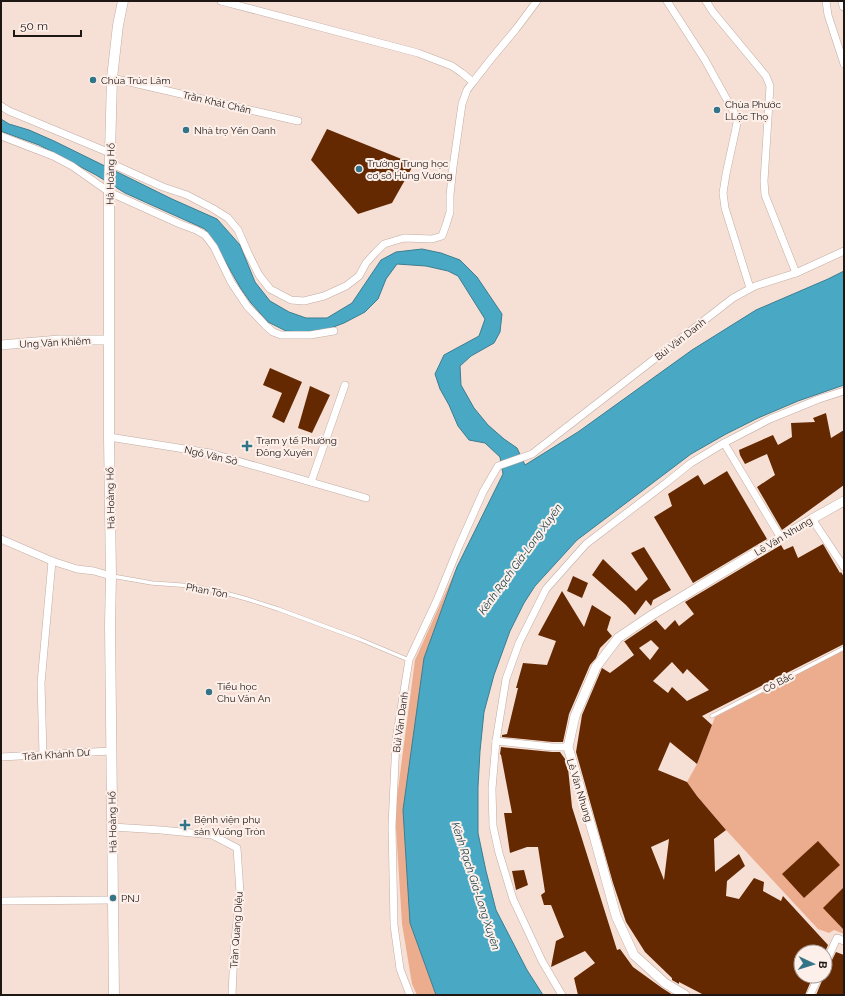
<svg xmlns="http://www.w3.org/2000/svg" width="845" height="996" font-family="Raleway,sans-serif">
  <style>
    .green { fill: #ecad8f }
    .water { fill: #49a9c5; stroke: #3c7d90 }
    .building { fill: #652902; fill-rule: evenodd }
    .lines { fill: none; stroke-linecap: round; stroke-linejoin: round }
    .service-casing { stroke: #c1aca3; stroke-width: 4.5 }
    .minor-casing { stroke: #c1aca3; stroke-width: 8 }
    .tertiary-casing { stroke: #c1aca3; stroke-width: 10 }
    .secondary-casing { stroke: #c1aca3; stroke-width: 11 }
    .service { stroke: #fff; stroke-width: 3.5 }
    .minor { stroke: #fff; stroke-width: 7 }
    .tertiary { stroke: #fff; stroke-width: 9 }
    .secondary { stroke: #fff; stroke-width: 10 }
    .poi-dot { fill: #347488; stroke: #fdefe9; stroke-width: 1.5 }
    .labels { text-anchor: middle; stroke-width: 4; stroke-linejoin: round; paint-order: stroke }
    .poi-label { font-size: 10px; fill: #1f1714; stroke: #fdefe9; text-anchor: start }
    .street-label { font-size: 10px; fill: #1f1714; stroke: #fdefe9 }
    .water-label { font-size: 11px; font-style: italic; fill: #113d49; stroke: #fdefe9 }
  </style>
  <rect width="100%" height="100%" fill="#f6e0d6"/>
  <!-- green -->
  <g class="green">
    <path d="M 457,567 L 424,658 L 410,923 L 436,995 L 417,995 L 412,984 L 402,924 L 395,812 L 415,660 Z"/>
    <path d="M 844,650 L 844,934 L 834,930 L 829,933 L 818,929 L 726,830 L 697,796 L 687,782 L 697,764 L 715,717 Z"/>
  </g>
  <!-- water -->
  <path class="water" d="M 1,119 L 9,124 L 29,130 L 54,141 L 172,199 L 217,219 L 240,245 L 255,282 L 270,301 L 289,312 L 306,318 L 327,318 L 352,303 L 381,260 L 396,252 L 422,249 L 441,253 L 460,260 L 477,277 L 502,314 L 500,332 L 494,343 L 471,356 L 460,366 L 461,385 L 474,408 L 488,425 L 504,439 L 517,448 L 525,465 L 578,432 L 692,350 L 756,310 L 828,279 L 844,271 L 844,385 L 798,401 L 758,418 L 726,434 L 691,454 L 577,540 L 535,586 L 524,603 L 510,631 L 494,675 L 484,712 L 480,751 L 478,787 L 478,833 L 486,871 L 496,910 L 527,970 L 543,995 L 436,995 L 410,923 L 403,810 L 424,658 L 457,567 L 503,474 L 500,457 L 485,443 L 469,440 L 458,426 L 449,405 L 440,389 L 435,374 L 444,355 L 479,336 L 485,319 L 458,276 L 448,271 L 426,266 L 397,264 L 386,279 L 378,299 L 365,312 L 344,323 L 328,329 L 305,332 L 286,331 L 268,322 L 251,303 L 241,289 L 216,245 L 205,229 L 125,193 L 96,175 L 39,145 L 3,132 L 1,131 Z"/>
  <!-- building -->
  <g class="building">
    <path d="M 327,129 L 414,164 L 392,203 L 358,214 L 311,160 Z"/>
    <path d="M 270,368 L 302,382 L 284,423 L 272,417 L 282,393 L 263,385 Z"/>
    <path d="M 310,386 L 330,395 L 312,433 L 298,428 Z"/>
    <path d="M 826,413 L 831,438 L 844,430 L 844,485 L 782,530 L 757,487 L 775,475 L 767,454 L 745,464 L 740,455 L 739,450 L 773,435 L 778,445 L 792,437 L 791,423 L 815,422 L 813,418 Z"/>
    <path d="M 727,471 L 767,539 L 693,583 L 654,517 L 672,506 L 668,494 L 698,475 L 704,485 Z"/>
    <path d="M 823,544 L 840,573 L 841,572 L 844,577 L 844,644 L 702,716 L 712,725 L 697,764 L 670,742 L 658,770 L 687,782 L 697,796 L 726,830 L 714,839 L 715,872 L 739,854 L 745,866 L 727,881 L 726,896 L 739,899 L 754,878 L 764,882 L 763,891 L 781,901 L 783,896 L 828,945 L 825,952 L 801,952 L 801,976 L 813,976 L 805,995 L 704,995 L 679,982 L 679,984 L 672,980 L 672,978 L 645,952 L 626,922 L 613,883 L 576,752 L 582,715 L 602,668 L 610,673 L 634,655 L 624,641 L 625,641 L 656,620 L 665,630 L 675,620 L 679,626 L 694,614 L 685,602 L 781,545 L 784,550 L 793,546 L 798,558 ZM 651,640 L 659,648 L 650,660 L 639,648 ZM 672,662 L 683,674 L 687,669 L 709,690 L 687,701 L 672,687 L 668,693 L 653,681 ZM 669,839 L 664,880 L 651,847 Z"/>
    <path d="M 644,547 L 671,590 L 653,600 L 651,606 L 646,600 L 635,615 L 626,605 L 592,575 L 603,559 L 636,591 L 648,579 L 631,553 Z"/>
    <path d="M 573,576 L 588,583 L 582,598 L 567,591 Z"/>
    <path d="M 562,591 L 584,627 L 592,605 L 611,617 L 607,630 L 612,636 L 600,648 L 596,658 L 590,665 L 569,714 L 563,742 L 552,742 L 502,737 L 502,735 L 507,734 L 518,688 L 516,688 L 523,663 L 547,665 L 556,641 L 538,635 Z"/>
    <path d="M 501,747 L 552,752 L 560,752 L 565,759 L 568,768 L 572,807 L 617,950 L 620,949 L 633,967 L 662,988 L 673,995 L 578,995 L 574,978 L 595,963 L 585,951 L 551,967 L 556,941 L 564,937 L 551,905 L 544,905 L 541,895 L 545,892 L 538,847 L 527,847 L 510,853 L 504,813 L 512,813 L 501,755 L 500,754 Z"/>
    <path d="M 818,841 L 840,865 L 804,898 L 782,874 Z"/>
    <path d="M 524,870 L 528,885 L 516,890 L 512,871 Z"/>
    <path d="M 844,887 L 844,930 L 823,908 Z"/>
    <path d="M 836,952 L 844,955 L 844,995 L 816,995 L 824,976 L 825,976 L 825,969 L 829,966 Z"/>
  </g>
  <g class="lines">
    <!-- service casing -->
    <g class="service-casing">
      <g id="service">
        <path d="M 112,576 L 152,583 L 193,586 L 225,593 L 247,599 L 278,609 L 359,639 L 409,660"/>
        <path d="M 712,716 L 844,648"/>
      </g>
    </g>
    <!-- minor casing -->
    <g class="minor-casing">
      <g id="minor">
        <path d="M 221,1 L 418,53 L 452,66 L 462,73 L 473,82 L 491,59 L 516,29 L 537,1"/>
        <path d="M 667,1 L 705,60 L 736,116 L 737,122 L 736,128 L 726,174 L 723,193 L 725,208 L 750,288"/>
        <path d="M 706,1 L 713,12 L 766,76 L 770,86 L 764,181 L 765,195 L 796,273"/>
        <path d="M 826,1 L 828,15 L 844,64"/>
        <path d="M 112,78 L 298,121"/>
        <path d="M 1,106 L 9,111 L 110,153"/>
        <path d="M 1,136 L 53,156 L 72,166 L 109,192 L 180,224 L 196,230 L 205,235 L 214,247 L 231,282 L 247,306 L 266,326 L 273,332 L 281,335 L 310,335 L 334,331"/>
        <path d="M 110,163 L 163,187 L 187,195 L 212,208 L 228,218 L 238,230 L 248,253 L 259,275 L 270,289 L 291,300 L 304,301 L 324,296 L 346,286 L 359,276 L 366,263 L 375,253 L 384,244 L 404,238 L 432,239 L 442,236 L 446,225 L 450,212 L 450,195 L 453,167 L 462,104 L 467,90 L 473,82"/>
        <path d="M 109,437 L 210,453 L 366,498"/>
        <path d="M 724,443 L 781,538"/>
        <path d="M 311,482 L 345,385"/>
        <path d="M 812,519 L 844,567"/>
        <path d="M 1,539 L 52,561 L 77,569 L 94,571 L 111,576"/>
        <path d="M 496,741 L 552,747 L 568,747"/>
        <path d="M 43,755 L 41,683 L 52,561"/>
        <path d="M 1,757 L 111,751"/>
        <path d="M 112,827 L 161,830 L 212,835 L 237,848 L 240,892 L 234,950 L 232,995"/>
        <path d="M 1,901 L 113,900"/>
        <path d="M 825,964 L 837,938 L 844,941"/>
        <path d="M 410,995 L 400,969 L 394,925 L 392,826 L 396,740 L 409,660 L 437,600 L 459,546 L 483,492 L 498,466 L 532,454 L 733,298 L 755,286 L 796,273 L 844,251"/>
        <path d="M 562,995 L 542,961 L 513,899 L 499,853 L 493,826 L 492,789 L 496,741 L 506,679 L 519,643 L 546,589 L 586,544 L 666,483 L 691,463 L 724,443 L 770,419 L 819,399 L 844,391"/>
        <path d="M 810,995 L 819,976"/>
      </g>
    </g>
    <!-- tertiary casing -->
    <g class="tertiary-casing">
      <g id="tertiary">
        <path d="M 843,1 L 844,6"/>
        <path d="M 1,345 L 59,340 L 109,340"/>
        <path d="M 685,995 L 665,983 L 634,955 L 616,916 L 596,843 L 568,747 L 575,716 L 596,667 L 618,638 L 652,615 L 695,589 L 812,519 L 844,501"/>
      </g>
    </g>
    <!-- secondary casing -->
    <g class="secondary-casing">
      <path id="secondary" d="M 114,995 L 110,624 L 111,576 L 109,437 L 109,190 L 112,78 L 118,25 L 123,1"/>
    </g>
    <!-- service -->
    <use href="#service" class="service"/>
    <!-- minor -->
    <use href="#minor" class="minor"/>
    <!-- tertiary -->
    <use href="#tertiary" class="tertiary"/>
    <!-- secondary -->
    <use href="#secondary" class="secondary"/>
  </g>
  <!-- markers -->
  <g class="poi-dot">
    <circle cx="93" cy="80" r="4"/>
    <circle cx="717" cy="110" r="4"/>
    <circle cx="186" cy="130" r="4"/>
    <circle cx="359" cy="169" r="4"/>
    <path d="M245 440h4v4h4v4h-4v4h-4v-4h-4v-4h4z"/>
    <circle cx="209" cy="692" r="4"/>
    <path d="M183 819h4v4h4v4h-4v4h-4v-4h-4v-4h4z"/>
    <circle cx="113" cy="898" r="4"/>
  </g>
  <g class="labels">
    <!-- poi labels -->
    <g class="poi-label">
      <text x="101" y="84">Chùa Trúc Lâm</text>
      <text x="725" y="108">Chùa Phước<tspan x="725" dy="12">LLộc Thọ</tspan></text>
      <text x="194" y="134">Nhà trọ Yến Oanh</text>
      <text x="367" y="167">Trường Trung học<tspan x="367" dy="12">cơ sở Hùng Vương</tspan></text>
      <text x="256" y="444">Trạm y tế Phường<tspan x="256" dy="12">Đông Xuyên</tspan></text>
      <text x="217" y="690">Tiểu học<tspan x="217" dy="12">Chu Văn An</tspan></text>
      <text x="194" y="823">Bệnh viện phụ<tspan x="194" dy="12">sản Vuông Tròn</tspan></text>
      <text x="121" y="902">PNJ</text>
    </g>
    <!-- street labels -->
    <g class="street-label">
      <text transform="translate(217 102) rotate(13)" y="4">Trần Khát Chân</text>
      <text transform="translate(110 174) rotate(-89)" y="4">Hà Hoàng Hổ</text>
      <text transform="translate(680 339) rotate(-38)" y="4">Bùi Văn Danh</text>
      <text transform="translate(55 342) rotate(-3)" y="4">Ung Văn Khiêm</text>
      <text transform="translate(211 455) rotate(13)" y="4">Ngô Văn Sở</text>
      <text transform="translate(110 498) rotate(-91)" y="4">Hà Hoàng Hổ</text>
      <text transform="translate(783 536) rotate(-31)" y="4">Lê Văn Nhung</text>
      <text transform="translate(207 590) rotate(11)" y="4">Phan Tôn</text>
      <text transform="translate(778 682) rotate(-27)" y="4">Cô Bắc</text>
      <text transform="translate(400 722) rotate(-82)" y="4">Bùi Văn Danh</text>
      <text transform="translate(56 754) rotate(-4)" y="4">Trần Khánh Dư</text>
      <text transform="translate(580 790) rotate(73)" y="4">Lê Văn Nhung</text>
      <text transform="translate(112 822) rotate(-91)" y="4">Hà Hoàng Hổ</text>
      <text transform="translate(236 930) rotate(-86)" y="4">Trần Quang Diệu</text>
    </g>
    <!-- water labels -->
    <g class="water-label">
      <text transform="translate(520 559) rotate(-54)" y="4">Kênh Rạch Giá-Long Xuyên</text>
      <text transform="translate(476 886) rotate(72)" y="4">Kênh Rạch Giá-Long Xuyên</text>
    </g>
  </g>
  <!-- border -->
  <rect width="845" height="996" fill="none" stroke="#1f1714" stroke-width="4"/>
  <!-- north arrow -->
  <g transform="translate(813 964) rotate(94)"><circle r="19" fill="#fdefe9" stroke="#a49994"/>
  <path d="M0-3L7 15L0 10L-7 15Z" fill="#347488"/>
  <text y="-6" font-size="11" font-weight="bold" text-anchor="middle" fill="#1f1714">B</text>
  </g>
  <!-- scale -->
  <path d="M14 30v6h67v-6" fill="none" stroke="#1f1714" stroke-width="2"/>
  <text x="20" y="30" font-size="12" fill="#1f1714" stroke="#fdefe9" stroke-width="3" paint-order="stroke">50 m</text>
</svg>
